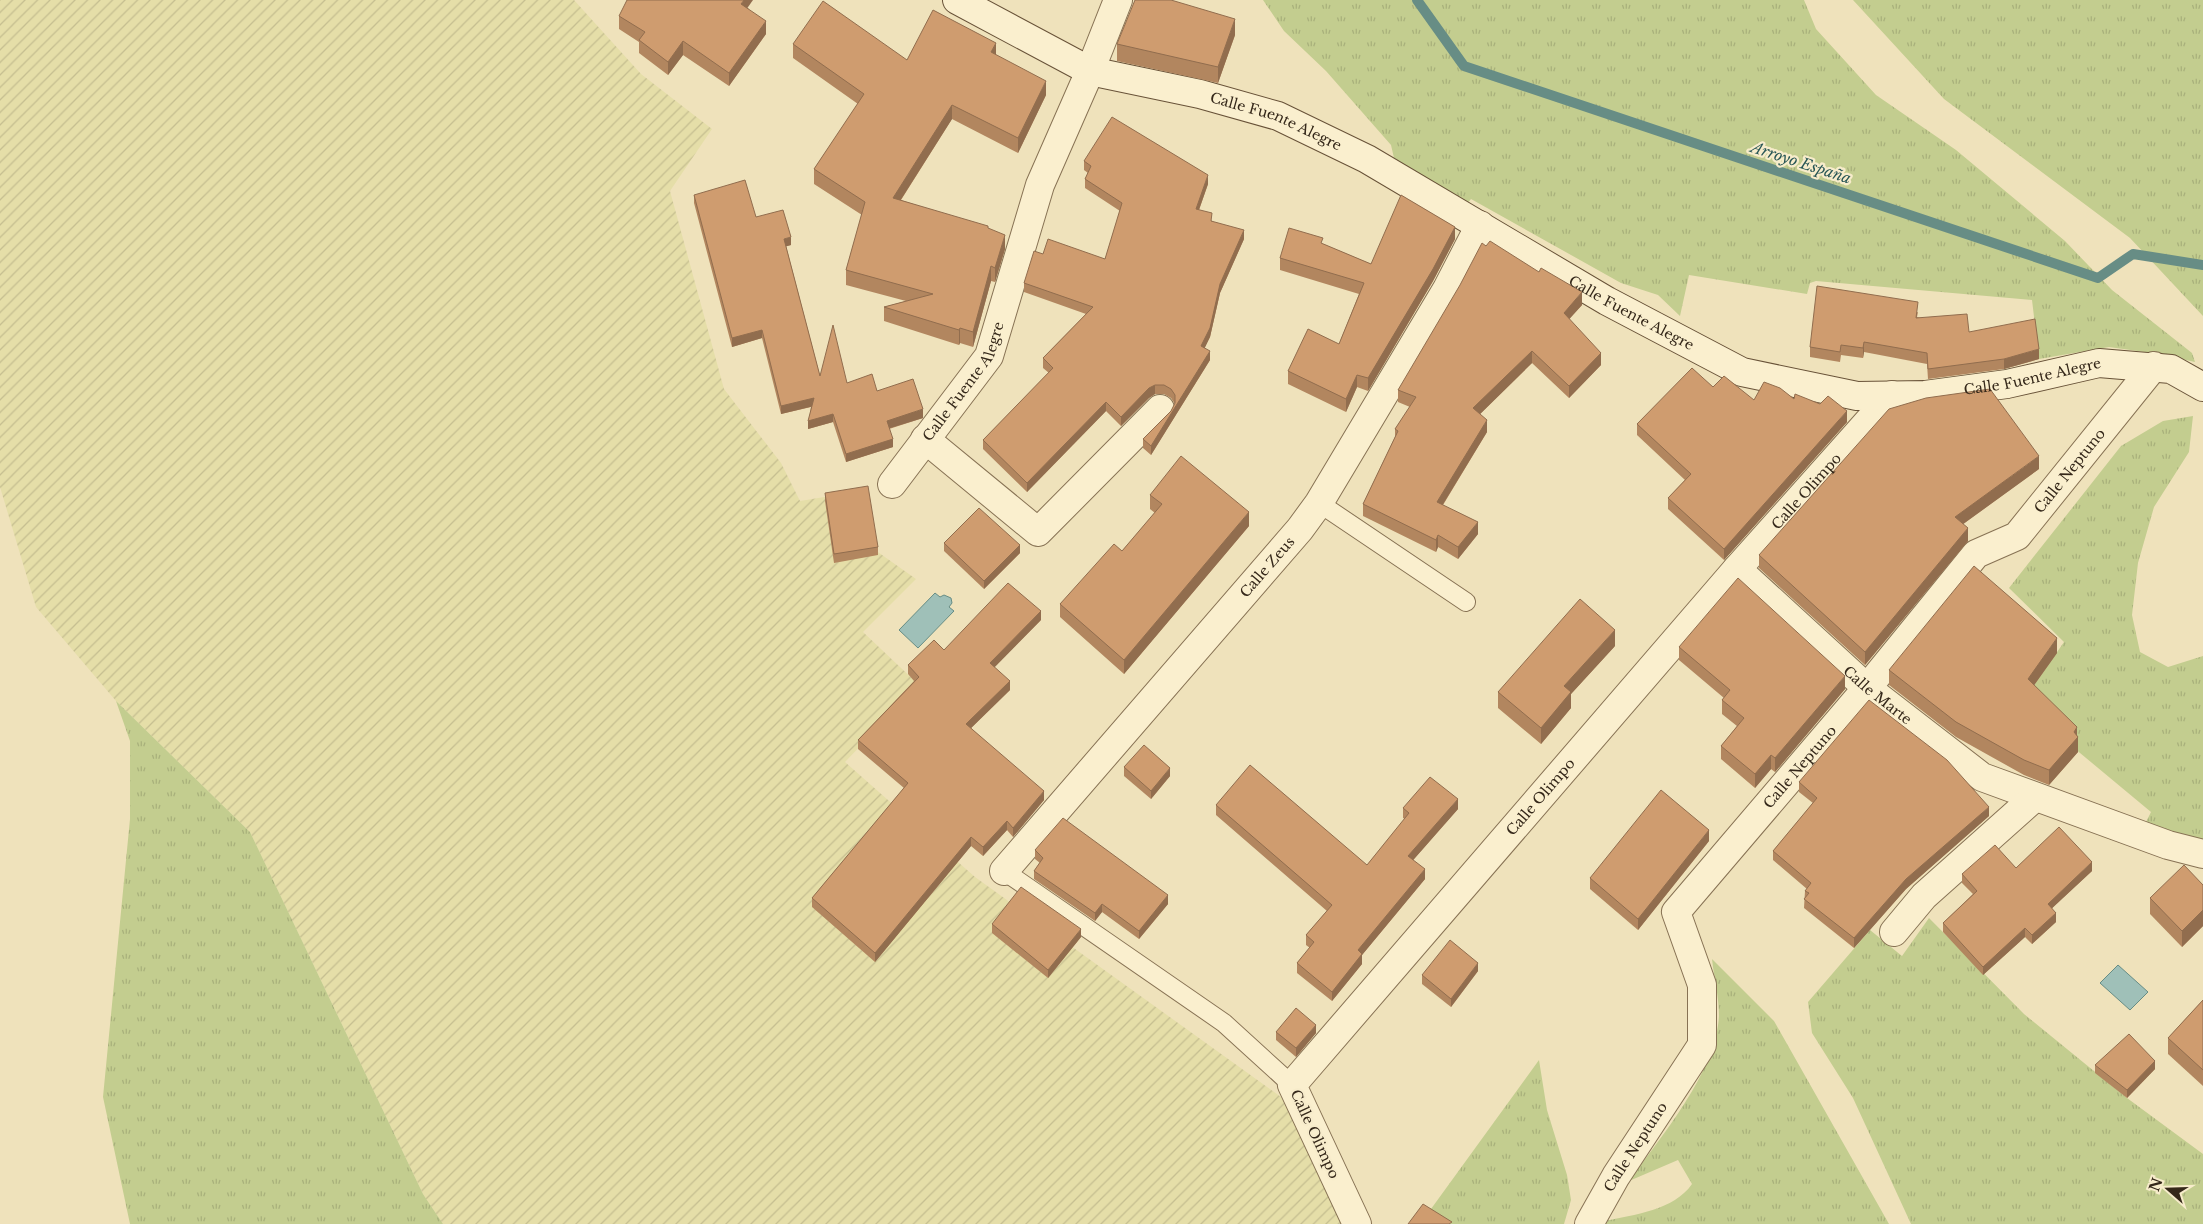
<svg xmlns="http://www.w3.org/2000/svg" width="2203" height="1224" font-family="'Libre Baskerville',serif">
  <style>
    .farmland { fill: url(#farmland-furrows) }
    .grass { fill: url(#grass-tufts) }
    .water { fill: #9fc0b8; stroke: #678d85 }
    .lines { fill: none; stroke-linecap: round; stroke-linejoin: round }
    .stream { stroke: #678d85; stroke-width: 10 }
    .lane-casing { stroke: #877254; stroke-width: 20 }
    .street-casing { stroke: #877254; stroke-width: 30 }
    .secondary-casing { stroke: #685238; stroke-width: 30 }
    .lane { stroke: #faefce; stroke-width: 18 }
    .street { stroke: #faefce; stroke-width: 28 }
    .secondary { stroke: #faefce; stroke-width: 28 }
    .wall { fill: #b2865f }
    .shaded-wall { fill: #916d4e }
    .building { fill: #cf9c6f; stroke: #916d4e }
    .labels { text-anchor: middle; stroke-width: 4.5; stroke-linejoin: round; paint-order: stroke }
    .street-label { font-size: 14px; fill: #35281a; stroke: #f7eccb }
    .water-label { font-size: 15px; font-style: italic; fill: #285655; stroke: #f7eccb }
  </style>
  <defs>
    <pattern id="farmland-furrows" width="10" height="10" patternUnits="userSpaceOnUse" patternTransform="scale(1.25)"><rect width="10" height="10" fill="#e5dea8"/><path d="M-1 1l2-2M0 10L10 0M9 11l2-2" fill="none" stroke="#c5be90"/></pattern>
    <pattern id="grass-tufts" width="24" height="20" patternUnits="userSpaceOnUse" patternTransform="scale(1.25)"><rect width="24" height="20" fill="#c3cd8f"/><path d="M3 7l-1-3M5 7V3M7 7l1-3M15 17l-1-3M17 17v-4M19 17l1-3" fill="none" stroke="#a8b07b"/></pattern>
  </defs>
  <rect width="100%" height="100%" fill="#efe2bb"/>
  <!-- farmland -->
  <path class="farmland" d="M 0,0 L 574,0 L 641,74 L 712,129 L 670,191 L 724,389 L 781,463 L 800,501 L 867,490 L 875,550 L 916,579 L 863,632 L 919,685 L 845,762 L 975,877 L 1281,1097 L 1345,1224 L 443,1224 L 423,1194 L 250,832 L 116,701 L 36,607 L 0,487 Z"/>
  <!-- grass -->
  <g class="grass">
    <path d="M 1263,0 L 1804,0 L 1816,29 L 1876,95 L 1956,150 L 2065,241 L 2112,290 L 2192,353 L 2195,362 L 2159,354 L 2109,347 L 2039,359 L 2032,300 L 1816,281 L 1810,283 L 1807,294 L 1689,275 L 1680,316 L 1658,295 L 1621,283 L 1471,199 L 1467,204 L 1394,158 L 1391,145 L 1326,71 L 1284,31 Z"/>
    <path d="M 1853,0 L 2203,0 L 2203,316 L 2130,238 L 1944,99 Z"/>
    <path d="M 2193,416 L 2189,452 L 2154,507 L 2138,563 L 2132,615 L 2140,652 L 2168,667 L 2203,656 L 2203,846 L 2144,826 L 2151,812 L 2074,748 L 2028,694 L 2064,642 L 2009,588 L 2121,446 L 2163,421 Z"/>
    <path d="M 116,701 L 250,832 L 423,1194 L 443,1224 L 130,1224 L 103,1097 L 130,819 L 130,741 Z"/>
    <path d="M 1929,918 L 2024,1014 L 2127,1098 L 2203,1154 L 2203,1224 L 1911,1224 L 1853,1098 L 1812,1033 L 1808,1002 L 1870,930 L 1902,956 Z"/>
    <path d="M 1712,959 L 1774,1021 L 1889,1224 L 1603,1224 L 1604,1221 C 1634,1215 1674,1210 1692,1184 L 1678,1160 L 1629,1181 C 1661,1137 1716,1072 1719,1016 C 1719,998 1714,977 1712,959 Z"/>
    <path d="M 1539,1060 L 1547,1110 L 1567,1175 L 1571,1200 L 1564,1224 L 1429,1224 L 1423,1220 Z"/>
  </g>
  <!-- water -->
  <g class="water">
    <path d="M 935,593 L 940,597 L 944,595 L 951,598 L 952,603 L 949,607 L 954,611 L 918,648 L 899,630 Z"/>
    <path d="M 2118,965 L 2148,992 L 2130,1010 L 2100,983 Z"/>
  </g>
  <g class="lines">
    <!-- stream -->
    <path class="stream" d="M 1417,0 L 1464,66 L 2098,278 L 2133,254 L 2203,265"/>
    <!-- lane casing -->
    <g class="lane-casing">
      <g id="lane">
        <path d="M 1319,503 L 1466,602"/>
        <path d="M 1004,871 L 1224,1023 L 1292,1085"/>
      </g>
    </g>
    <!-- street casing -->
    <g class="street-casing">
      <g id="street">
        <path d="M 925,439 L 1038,532 L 1160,409"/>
        <path id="s1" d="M 892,484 L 989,356 L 1040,185 L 1090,71 L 1118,0"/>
        <path id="s2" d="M 1737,569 L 1867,688 L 1982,777 L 2168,845 L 2203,854"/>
        <path id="s3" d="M 1004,871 L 1300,529 L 1319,503 L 1447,289 L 1480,225"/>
        <path d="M 1894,932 L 1924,896 L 2035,797"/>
        <path id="s4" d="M 1357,1224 L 1292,1085 L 1737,569 L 1892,395"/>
        <path id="s5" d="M 1589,1224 L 1616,1176 L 1702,1045 L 1702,985 L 1676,912 L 1867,688 L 1976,554 L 2017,536 L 2154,366"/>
      </g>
    </g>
    <!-- secondary casing -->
    <g class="secondary-casing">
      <g id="secondary">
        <path id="s6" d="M 957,0 L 1090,71 L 1200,94 L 1278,116 L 1367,159 L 1607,301 L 1742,372 L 1857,396 L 1925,395 L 2007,384 L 2099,363 L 2171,369 L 2203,387"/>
      </g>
    </g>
    <!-- lane -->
    <use href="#lane" class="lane"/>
    <!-- street -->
    <use href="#street" class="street"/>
    <!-- secondary -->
    <use href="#secondary" class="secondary"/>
  </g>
  <!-- wall -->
  <g class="wall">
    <path d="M 748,8 L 766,34 L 729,86 L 683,55 L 668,75 L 639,53 L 639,42 L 619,29 L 619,16 Z"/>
    <path d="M 1235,35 L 1218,83 L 1117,61 L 1117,44 Z"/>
    <path d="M 793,44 L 907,60 L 996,55 L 1046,95 L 1018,153 L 952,119 L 901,200 L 988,229 L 1005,249 L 995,282 L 991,281 L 973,347 L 960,343 L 959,345 L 884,321 L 884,307 L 906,301 L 846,285 L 846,270 L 862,215 L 814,184 L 814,169 L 858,104 L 793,58 Z"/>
    <path d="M 1084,161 L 1208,184 L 1199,210 L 1212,221 L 1244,239 L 1220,293 L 1210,337 L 1204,348 L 1210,360 L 1151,455 L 1143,448 L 1143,439 L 1171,411 L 1175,404 L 1171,398 L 1164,394 L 1155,394 L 1149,398 L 1121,426 L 1106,411 L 1027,492 L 983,449 L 983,440 L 1049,373 L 1043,368 L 1043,358 L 1086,314 L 1024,292 L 1024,283 L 1043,254 L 1105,259 L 1120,211 L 1085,188 L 1085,179 L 1088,173 L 1084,170 Z"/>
    <path d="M 694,195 L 756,217 L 791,245 L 786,246 L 820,376 L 877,391 L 923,418 L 889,429 L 893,447 L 846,462 L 833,422 L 808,429 L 811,407 L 781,414 L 762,338 L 732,347 L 694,203 Z"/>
    <path d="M 1455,239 L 1433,281 L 1368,391 L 1357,387 L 1346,412 L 1288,384 L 1288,371 L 1339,344 L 1359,294 L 1280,270 L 1280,258 L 1323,244 L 1371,264 Z"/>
    <path d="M 1539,272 L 1582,305 L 1569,319 L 1601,365 L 1569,398 L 1532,363 L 1480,414 L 1487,432 L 1443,505 L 1478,534 L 1458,559 L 1438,547 L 1436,552 L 1363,516 L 1363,504 L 1395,437 L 1395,429 L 1410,407 L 1398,402 L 1398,390 Z"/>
    <path d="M 1918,312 L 1917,317 L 1969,332 L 2039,359 L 2004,369 L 1928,379 L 1927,364 L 1864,352 L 1863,358 L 1841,355 L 1840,362 L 1810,357 L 1810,347 Z"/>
    <path d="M 1713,387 L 1754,400 L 1794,399 L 1847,422 L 1724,560 L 1668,509 L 1668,498 L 1685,480 L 1637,435 L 1637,424 Z"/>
    <path d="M 2039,469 L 1963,524 L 1968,541 L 1865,665 L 1759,568 L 1759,555 Z"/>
    <path d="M 825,493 L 878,547 L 878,555 L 834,563 L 825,501 Z"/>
    <path d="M 1150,495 L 1249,526 L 1124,674 L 1060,617 L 1060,604 L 1122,551 L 1155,513 L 1150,509 Z"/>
    <path d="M 944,543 L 1020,553 L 984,589 L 944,551 Z"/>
    <path d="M 1041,620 L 994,667 L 1010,690 L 971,728 L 1044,800 L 1013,837 L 1007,830 L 983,856 L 971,846 L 875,962 L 812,907 L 812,898 L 904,788 L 858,749 L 858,740 L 914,681 L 908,674 L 908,665 L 944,650 Z"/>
    <path d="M 1615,646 L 1571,694 L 1571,708 L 1541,744 L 1498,708 L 1498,692 Z"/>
    <path d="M 1679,647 L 1845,689 L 1775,772 L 1771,769 L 1755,788 L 1721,759 L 1721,746 L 1737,726 L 1722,714 L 1722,700 L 1724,698 L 1679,660 Z"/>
    <path d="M 2057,653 L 2034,685 L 2077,735 L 2078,752 L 2049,785 L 2024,775 L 1956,737 L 1889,685 L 1889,670 Z"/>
    <path d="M 1124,767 L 1170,776 L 1151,799 L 1124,776 Z"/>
    <path d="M 1799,782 L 1989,816 L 1906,889 L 1854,948 L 1804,908 L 1805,891 L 1807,889 L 1773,860 L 1773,851 L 1813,803 L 1799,792 Z"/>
    <path d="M 1216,805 L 1367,865 L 1405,819 L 1403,818 L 1403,808 L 1458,809 L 1413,860 L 1425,879 L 1362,955 L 1362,964 L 1332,1001 L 1297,973 L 1297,963 L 1310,948 L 1306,945 L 1306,935 L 1327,911 L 1216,815 Z"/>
    <path d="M 1709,841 L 1638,930 L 1590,889 L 1590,878 Z"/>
    <path d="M 1035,850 L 1168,904 L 1139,939 L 1102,912 L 1095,921 L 1034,879 L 1034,871 L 1040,863 L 1035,859 Z"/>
    <path d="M 2016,868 L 2092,871 L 2052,908 L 2056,922 L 2032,944 L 2025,937 L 1983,975 L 1943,932 L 1943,923 L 1973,894 L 1962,883 L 1962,874 Z"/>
    <path d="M 2203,885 L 2203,926 L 2182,947 L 2150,914 L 2150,898 Z"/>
    <path d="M 992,924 L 1081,937 L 1048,978 L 992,933 Z"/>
    <path d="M 1478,971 L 1451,1007 L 1422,984 L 1422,975 Z"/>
    <path d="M 2203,1000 L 2203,1086 L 2168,1054 L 2168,1038 Z"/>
    <path d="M 1276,1032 L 1316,1033 L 1296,1057 L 1276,1040 Z"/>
    <path d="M 2095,1065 L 2155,1069 L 2127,1098 L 2095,1073 Z"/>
  </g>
  <!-- shaded-wall -->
  <g class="shaded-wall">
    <path d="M 744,0 L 753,0 L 741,17 L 741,4 Z"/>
    <path d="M 1235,19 L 1235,35 L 1218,83 L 1218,67 Z"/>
    <path d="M 766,21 L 766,34 L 729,86 L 729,73 Z"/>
    <path d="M 683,41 L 683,55 L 668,75 L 668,62 Z"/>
    <path d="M 996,43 L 996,57 L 991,52 Z"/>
    <path d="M 1046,81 L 1046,95 L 1018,153 L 1018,138 Z"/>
    <path d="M 952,105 L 952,119 L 893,212 L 893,198 Z"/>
    <path d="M 1208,175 L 1208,184 L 1196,218 L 1196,209 Z"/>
    <path d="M 1455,227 L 1455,239 L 1433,281 L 1368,391 L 1368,378 Z"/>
    <path d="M 1244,230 L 1244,239 L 1220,293 L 1210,337 L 1201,356 L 1201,346 L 1220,284 Z"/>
    <path d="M 1005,235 L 1005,249 L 995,282 L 995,268 Z"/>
    <path d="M 791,237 L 791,245 L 784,247 L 784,239 Z"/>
    <path d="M 991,266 L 991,281 L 973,347 L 973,332 Z"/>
    <path d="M 1582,292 L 1582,305 L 1564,325 L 1564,313 Z"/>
    <path d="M 960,328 L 960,343 L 959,345 L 959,330 Z"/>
    <path d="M 762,330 L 762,338 L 732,347 L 732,338 Z"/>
    <path d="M 1864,342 L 1864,352 L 1863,358 L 1863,348 Z"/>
    <path d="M 2039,349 L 2039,359 L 2004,369 L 2004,359 Z"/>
    <path d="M 1210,351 L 1210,360 L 1151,455 L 1151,446 Z"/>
    <path d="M 1532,351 L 1532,363 L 1473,421 L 1473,408 Z"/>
    <path d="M 1601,353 L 1601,365 L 1569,398 L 1569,386 Z"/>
    <path d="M 1357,375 L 1357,387 L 1346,412 L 1346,399 Z"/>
    <path d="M 1155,385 L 1155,394 L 1149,398 L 1121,426 L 1121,417 L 1149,388 Z"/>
    <path d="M 814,398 L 814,406 L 781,414 L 781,406 Z"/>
    <path d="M 1106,402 L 1106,411 L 1027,492 L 1027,483 Z"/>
    <path d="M 923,409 L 923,418 L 887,429 L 887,421 Z"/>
    <path d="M 1847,411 L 1847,422 L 1724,560 L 1724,549 Z"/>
    <path d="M 833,414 L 833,422 L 808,429 L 808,421 Z"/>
    <path d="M 1487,420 L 1487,432 L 1437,514 L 1437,502 Z"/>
    <path d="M 893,439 L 893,447 L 846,462 L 846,454 Z"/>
    <path d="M 2039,456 L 2039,469 L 1955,530 L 1955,517 Z"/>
    <path d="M 1249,512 L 1249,526 L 1124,674 L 1124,660 Z"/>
    <path d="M 1478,522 L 1478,534 L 1458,559 L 1458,547 Z"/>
    <path d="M 1968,528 L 1968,541 L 1865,665 L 1865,652 Z"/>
    <path d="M 1438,535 L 1438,547 L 1436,552 L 1436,540 Z"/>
    <path d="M 1020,545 L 1020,553 L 984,589 L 984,581 Z"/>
    <path d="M 1041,611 L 1041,620 L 990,672 L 990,663 Z"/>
    <path d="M 1615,630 L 1615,646 L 1571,694 L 1571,708 L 1541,744 L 1541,728 L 1564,686 Z"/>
    <path d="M 2057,638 L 2057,653 L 2028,694 L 2028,679 Z"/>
    <path d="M 1845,676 L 1845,689 L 1775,772 L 1775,758 Z"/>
    <path d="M 1010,681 L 1010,690 L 966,733 L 966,724 Z"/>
    <path d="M 2077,727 L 2077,738 L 2078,737 L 2078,752 L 2049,785 L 2049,770 Z"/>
    <path d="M 1771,755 L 1771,769 L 1755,788 L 1755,774 Z"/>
    <path d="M 1170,768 L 1170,776 L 1151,799 L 1151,791 Z"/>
    <path d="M 1044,791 L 1044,800 L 1013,837 L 1013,828 Z"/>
    <path d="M 1458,799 L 1458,809 L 1408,866 L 1408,856 Z"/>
    <path d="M 1989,807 L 1989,816 L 1906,889 L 1854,948 L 1854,938 L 1906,879 Z"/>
    <path d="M 1007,821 L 1007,830 L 983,856 L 983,847 Z"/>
    <path d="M 1709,830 L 1709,841 L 1638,930 L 1638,919 Z"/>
    <path d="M 971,837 L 971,846 L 875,962 L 875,953 Z"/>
    <path d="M 2092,862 L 2092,871 L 2048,912 L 2048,904 Z"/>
    <path d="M 1425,869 L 1425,879 L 1362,955 L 1362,964 L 1332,1001 L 1332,992 L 1358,950 Z"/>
    <path d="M 1168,895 L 1168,904 L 1139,939 L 1139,931 Z"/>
    <path d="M 1102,904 L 1102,912 L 1095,921 L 1095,913 Z"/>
    <path d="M 2203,910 L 2203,926 L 2182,947 L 2182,931 Z"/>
    <path d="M 2056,913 L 2056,922 L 2032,944 L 2032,935 Z"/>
    <path d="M 2025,928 L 2025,937 L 1983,975 L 1983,967 Z"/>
    <path d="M 1081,929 L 1081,937 L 1048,978 L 1048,970 Z"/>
    <path d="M 1478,963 L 1478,971 L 1451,1007 L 1451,999 Z"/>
    <path d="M 1316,1025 L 1316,1033 L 1296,1057 L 1296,1048 Z"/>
    <path d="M 2155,1061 L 2155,1069 L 2127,1098 L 2127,1090 Z"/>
  </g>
  <!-- building -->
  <g class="building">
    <path d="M 627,0 L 744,0 L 741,4 L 766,21 L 729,73 L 683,41 L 668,62 L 639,40 L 645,32 L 619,16 Z"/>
    <path d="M 1135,0 L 1171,0 L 1235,19 L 1218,67 L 1117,44 Z"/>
    <path d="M 823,1 L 907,60 L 933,10 L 996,43 L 991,52 L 1046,81 L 1018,138 L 952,105 L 893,198 L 988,226 L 988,228 L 1005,235 L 995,268 L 991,266 L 973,332 L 960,328 L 959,330 L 884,307 L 933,294 L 846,270 L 865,202 L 814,169 L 864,94 L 793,44 Z"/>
    <path d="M 1112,117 L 1208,175 L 1196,209 L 1212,213 L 1211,221 L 1244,230 L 1220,284 L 1210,328 L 1201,346 L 1210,351 L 1151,446 L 1143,439 L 1171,411 L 1175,403 L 1175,395 L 1171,389 L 1164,385 L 1155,385 L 1149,388 L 1121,417 L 1106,402 L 1027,483 L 983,440 L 1053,368 L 1043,358 L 1093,307 L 1024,283 L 1034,251 L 1043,254 L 1048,239 L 1105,259 L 1122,203 L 1085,179 L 1091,166 L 1084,161 Z"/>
    <path d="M 745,180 L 756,217 L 783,210 L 791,237 L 784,239 L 820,376 L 833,325 L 847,383 L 872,374 L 877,391 L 913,379 L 923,409 L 887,421 L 893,439 L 846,454 L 833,414 L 808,421 L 814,398 L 781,406 L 762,330 L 732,338 L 694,195 Z"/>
    <path d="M 1401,195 L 1455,227 L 1433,269 L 1368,378 L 1357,375 L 1346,399 L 1288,371 L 1308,329 L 1339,344 L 1364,283 L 1280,258 L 1289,228 L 1323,238 L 1321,243 L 1371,264 Z"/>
    <path d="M 1490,241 L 1539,272 L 1541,268 L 1582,292 L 1564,313 L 1601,353 L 1569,386 L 1532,351 L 1473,408 L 1487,420 L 1437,502 L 1478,522 L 1458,547 L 1438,535 L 1436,540 L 1363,504 L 1398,431 L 1395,429 L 1416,397 L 1398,390 L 1460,285 L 1482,243 L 1486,246 Z"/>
    <path d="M 1817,286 L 1918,302 L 1916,318 L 1967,314 L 1969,332 L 2035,319 L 2039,349 L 2004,359 L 1928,369 L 1927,353 L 1864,342 L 1863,348 L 1841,345 L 1840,352 L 1810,347 Z"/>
    <path d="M 1692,368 L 1713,387 L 1724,376 L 1754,400 L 1764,382 L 1780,388 L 1794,399 L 1795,394 L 1820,404 L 1828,396 L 1847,411 L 1724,549 L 1668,498 L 1691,474 L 1637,424 Z"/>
    <path d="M 1990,389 L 2039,456 L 1955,517 L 1968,528 L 1865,652 L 1759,555 L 1889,409 L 1926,398 Z"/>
    <path d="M 1181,456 L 1249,512 L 1124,660 L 1060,604 L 1114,544 L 1122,551 L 1162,504 L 1150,495 Z"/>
    <path d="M 868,486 L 878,547 L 834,554 L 825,493 Z"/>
    <path d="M 979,508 L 1020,545 L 984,581 L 944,543 Z"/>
    <path d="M 1974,566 L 2057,638 L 2028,679 L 2077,727 L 2074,732 L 2078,737 L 2049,770 L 2024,760 L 1956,722 L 1889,670 Z"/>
    <path d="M 1738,578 L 1845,676 L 1775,758 L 1771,755 L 1755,774 L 1721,746 L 1744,718 L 1722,700 L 1730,690 L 1679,647 Z"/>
    <path d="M 1008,583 L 1041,611 L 990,663 L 1010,681 L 966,724 L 1044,791 L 1013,828 L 1007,821 L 983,847 L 971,837 L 875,953 L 812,898 L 908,783 L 858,740 L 919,677 L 908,665 L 934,640 L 944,650 Z"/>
    <path d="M 1580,599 L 1615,630 L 1564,686 L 1571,692 L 1541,728 L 1498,692 Z"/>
    <path d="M 1869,700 L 1947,760 L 1989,807 L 1906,879 L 1854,938 L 1804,899 L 1809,893 L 1805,891 L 1811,883 L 1773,851 L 1817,798 L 1799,782 Z"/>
    <path d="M 1144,745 L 1170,768 L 1151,791 L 1124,767 Z"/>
    <path d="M 1250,765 L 1367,865 L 1409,813 L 1403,808 L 1430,777 L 1458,799 L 1408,856 L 1425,869 L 1358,950 L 1362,954 L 1332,992 L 1297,963 L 1314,942 L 1306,935 L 1332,905 L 1216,805 Z"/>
    <path d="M 1661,790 L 1709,830 L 1638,919 L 1590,878 Z"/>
    <path d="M 1063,818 L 1168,895 L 1139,931 L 1102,904 L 1095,913 L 1034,871 L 1043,858 L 1035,850 Z"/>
    <path d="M 2059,827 L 2092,862 L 2048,904 L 2056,913 L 2032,935 L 2025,928 L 1983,967 L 1943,923 L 1977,891 L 1962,874 L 1995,845 L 2016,868 Z"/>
    <path d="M 2184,865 L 2203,885 L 2203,910 L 2182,931 L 2150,898 Z"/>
    <path d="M 1021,887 L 1081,929 L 1048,970 L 992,924 Z"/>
    <path d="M 1450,940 L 1478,963 L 1451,999 L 1422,975 Z"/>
    <path d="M 2203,1000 L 2203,1070 L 2168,1038 Z"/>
    <path d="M 1296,1008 L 1316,1025 L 1296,1048 L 1276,1032 Z"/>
    <path d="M 2129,1034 L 2155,1061 L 2127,1090 L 2095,1065 Z"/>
    <path d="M 1423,1204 L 1452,1222 L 1449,1224 L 1408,1224 Z"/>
  </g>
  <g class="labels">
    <!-- street labels -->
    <g class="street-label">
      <text dy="5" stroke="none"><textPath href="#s6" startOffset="344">Calle Fuente Alegre</textPath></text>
      <text dy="5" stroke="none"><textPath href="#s6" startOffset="749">Calle Fuente Alegre</textPath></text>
      <text dy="5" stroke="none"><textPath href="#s6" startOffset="1169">Calle Fuente Alegre</textPath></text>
      <text dy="5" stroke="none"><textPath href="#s1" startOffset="126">Calle Fuente Alegre</textPath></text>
      <text dy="5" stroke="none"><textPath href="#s5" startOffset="945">Calle Neptuno</textPath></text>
      <text dy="5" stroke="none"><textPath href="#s4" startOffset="939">Calle Olimpo</textPath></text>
      <text dy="5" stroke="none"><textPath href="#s3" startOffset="402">Calle Zeus</textPath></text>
      <text dy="5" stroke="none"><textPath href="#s2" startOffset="189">Calle Marte</textPath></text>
      <text dy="5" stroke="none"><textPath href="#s5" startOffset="540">Calle Neptuno</textPath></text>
      <text dy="5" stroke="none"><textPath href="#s4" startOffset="534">Calle Olimpo</textPath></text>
      <text transform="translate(1315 1134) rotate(65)" y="5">Calle Olimpo</text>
      <text dy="5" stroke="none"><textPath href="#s5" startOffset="90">Calle Neptuno</textPath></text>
    </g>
    <!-- water labels -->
    <g class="water-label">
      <text transform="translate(1801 163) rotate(18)" y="5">Arroyo España</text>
    </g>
  </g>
  <!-- north arrow -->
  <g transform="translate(2168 1189) rotate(290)" stroke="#f7eccb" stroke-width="4" paint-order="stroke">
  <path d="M0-4L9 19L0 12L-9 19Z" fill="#35281a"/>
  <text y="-8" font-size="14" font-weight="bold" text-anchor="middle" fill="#35281a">N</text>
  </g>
</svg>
